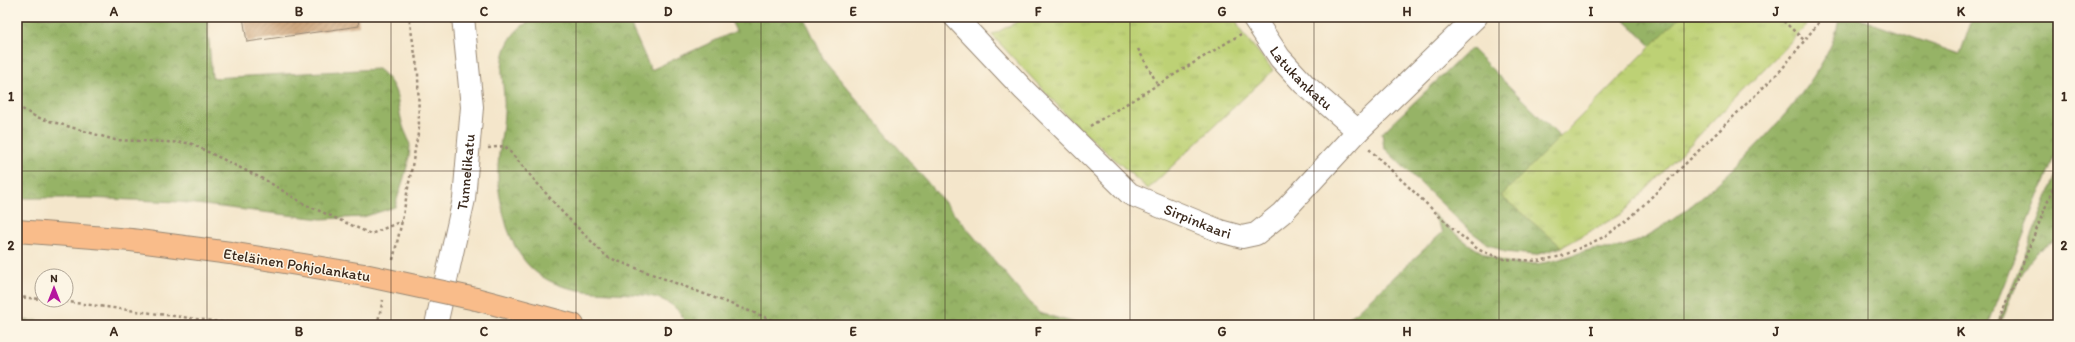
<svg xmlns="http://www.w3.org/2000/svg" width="2075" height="342" font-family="Itim,sans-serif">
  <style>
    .forest { fill: url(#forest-crowns); stroke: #686e42 }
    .park { fill: url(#park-tufts); stroke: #7c7e4a }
    .building { fill: url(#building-hatch) }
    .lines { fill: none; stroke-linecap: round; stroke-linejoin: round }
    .minor-casing { stroke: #988874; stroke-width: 24 }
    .major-casing { stroke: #988874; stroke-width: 24 }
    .path { stroke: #988874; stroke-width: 2.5; stroke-dasharray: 3 3; stroke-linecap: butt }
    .minor { stroke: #fff; stroke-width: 22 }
    .major { stroke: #f9bc8a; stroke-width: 22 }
    .major-bridge-casing { stroke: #988874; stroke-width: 24; stroke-linecap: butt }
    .major-bridge { stroke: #f9bc8a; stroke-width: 22 }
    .grid { fill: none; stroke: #3b2a1e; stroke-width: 1; stroke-opacity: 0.55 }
    .labels { text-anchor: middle; stroke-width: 3; stroke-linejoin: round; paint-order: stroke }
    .street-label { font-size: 15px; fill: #3b2a1e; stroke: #fcf5e5 }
    .neatline { fill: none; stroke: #3b2a1e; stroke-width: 1.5 }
    .grid-label { font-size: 13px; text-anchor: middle; font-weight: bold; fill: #3b2a1e }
  </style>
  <defs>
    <pattern id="forest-crowns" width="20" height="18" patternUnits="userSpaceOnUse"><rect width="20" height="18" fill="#96b366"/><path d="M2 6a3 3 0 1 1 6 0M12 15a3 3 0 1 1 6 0" fill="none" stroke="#7c9253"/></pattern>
    <pattern id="park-tufts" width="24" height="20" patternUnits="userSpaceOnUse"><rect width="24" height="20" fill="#bdd175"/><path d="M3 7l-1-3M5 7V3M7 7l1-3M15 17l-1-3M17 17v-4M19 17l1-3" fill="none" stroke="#a3b465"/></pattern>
    <pattern id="building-hatch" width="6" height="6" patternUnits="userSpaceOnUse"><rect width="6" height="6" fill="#c99d71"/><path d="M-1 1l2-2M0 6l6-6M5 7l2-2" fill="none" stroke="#a4805c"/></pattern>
  </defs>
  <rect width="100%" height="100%" fill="#fcf5e5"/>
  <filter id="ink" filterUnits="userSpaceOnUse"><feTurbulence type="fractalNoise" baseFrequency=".025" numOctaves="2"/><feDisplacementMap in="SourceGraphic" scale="8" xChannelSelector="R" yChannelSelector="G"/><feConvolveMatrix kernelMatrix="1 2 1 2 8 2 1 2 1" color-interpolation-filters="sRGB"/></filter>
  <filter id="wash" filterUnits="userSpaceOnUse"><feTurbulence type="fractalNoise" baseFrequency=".012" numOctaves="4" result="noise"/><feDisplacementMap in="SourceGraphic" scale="16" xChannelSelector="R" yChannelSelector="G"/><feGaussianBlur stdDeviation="0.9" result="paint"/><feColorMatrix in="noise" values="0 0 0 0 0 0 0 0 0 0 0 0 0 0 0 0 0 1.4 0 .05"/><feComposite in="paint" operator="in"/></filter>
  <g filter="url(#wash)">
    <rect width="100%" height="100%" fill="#f4e6cb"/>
    <!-- forest -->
    <g class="forest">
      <path d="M 17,17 L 207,17 L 212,78 L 378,69 C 402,89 395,99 403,126 C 405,133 410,140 410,147 C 409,167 400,188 395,207 L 363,217 L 321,219 L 179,202 L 87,198 L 17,198 Z"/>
      <path d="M 544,17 L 627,17 L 651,70 L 736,31 L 729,17 L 804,17 L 825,62 L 1039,313 L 1083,325 L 692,325 L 686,324 C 661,257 535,342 504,216 C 501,203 498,190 498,177 C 497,156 503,134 504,113 C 505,100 503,87 502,74 C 501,46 515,22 544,17 Z"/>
      <path d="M 1621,17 L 1680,17 L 1651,46 Z"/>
      <path d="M 1839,17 L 1854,17 L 1960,54 L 1973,17 L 2058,17 L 2058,147 L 1988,325 L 1342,325 L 1443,232 L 1432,213 C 1457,236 1484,261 1519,264 C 1549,266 1566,256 1593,249 C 1598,248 1603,249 1608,249 C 1618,248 1628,245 1637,241 C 1696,215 1834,83 1839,17 Z"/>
      <path d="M 1471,48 L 1560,137 L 1502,196 L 1562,247 L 1535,255 L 1505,252 L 1485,242 L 1469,230 L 1384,148 L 1382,133 Z"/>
      <path d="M 2058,170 L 2058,241 C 2052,243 2046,245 2041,249 C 2022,265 2009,302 1999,325 L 1997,325 Z"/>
      <path d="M 17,320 L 131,325 L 17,325 Z"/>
    </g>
    <!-- park -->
    <g class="park">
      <path d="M 1026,17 L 1235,17 L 1240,30 L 1273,70 L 1148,189 L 1073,122 L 992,35 Z"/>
      <path d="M 1680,17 L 1798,17 L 1807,25 L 1623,213 L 1562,247 L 1501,196 Z"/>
    </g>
    <g id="blocks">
      <!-- building -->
      <path class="building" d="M 243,17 L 358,17 L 359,26 L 247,42 Z"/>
    </g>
  </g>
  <g filter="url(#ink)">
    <use href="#blocks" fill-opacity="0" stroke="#988874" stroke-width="1"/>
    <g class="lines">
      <!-- minor casing -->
      <g class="minor-casing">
        <g id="minor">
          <path id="s1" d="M 955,17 L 1024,90 L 1130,194 L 1220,231 L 1242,237 L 1256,234 L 1282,213 L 1358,131 L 1476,17"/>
          <path id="s2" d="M 1253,17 L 1280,58 L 1304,84 L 1358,131"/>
          <path id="s3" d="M 436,325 L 464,199 L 472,107 L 463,17"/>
        </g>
      </g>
      <!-- major casing -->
      <g class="major-casing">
        <g id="major">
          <path d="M 17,231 L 131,240 L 230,253 L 364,275"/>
          <path d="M 476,299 L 573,325"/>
        </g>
      </g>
      <!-- path -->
      <g class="path">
        <path d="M 1779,17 L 1805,41"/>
        <path d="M 1138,49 L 1158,85"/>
        <path d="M 17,106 L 36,117 L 115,140 L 190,143 L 267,181 L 304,204 L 371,234 L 402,221"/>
        <path d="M 1090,126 L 1241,34"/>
        <path d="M 488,148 L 505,146 L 563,213 L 607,257 L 786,325"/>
        <path d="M 1369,149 L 1455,231 L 1479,250 L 1503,259 L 1538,261 L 1562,256 L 1604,237 L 1627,221 L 1782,69 L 1823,17"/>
        <path d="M 393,260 L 402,221 L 419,128 L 418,73 L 409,17"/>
        <path d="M 17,297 L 42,299"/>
        <path d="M 53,300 L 242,325"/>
        <path d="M 377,325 L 383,300"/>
        <path d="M 1998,325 L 2058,176"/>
      </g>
      <!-- minor -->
      <use href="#minor" class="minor"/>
      <!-- major -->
      <use href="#major" class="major"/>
      <!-- major-bridge casing -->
      <g class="major-bridge-casing">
        <path id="major-bridge" d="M 364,275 L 476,299"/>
      </g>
      <!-- major-bridge -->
      <use href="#major-bridge" class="major-bridge"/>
    </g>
  </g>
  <!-- grid -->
  <path class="grid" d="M 207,17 L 207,325M 391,17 L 391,325M 576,17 L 576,325M 761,17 L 761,325M 945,17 L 945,325M 1130,17 L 1130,325M 1314,17 L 1314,325M 1499,17 L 1499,325M 1684,17 L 1684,325M 1868,17 L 1868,325M 17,171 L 2058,171"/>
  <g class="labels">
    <!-- street labels -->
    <g class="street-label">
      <text dy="5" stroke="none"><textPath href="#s2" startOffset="78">Latukankatu</textPath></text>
      <text dy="5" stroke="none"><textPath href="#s3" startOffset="156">Tunnelikatu</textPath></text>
      <text dy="5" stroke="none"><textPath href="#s1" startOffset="322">Sirpinkaari</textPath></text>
      <text transform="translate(297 265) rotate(9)" y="5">Eteläinen Pohjolankatu</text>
    </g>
  </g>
  <!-- margin -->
  <rect width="2075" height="342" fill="none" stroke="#fcf5e5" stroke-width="44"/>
  <!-- north arrow -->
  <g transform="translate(54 288)"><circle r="19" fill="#fcf5e5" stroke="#afa495"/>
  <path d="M0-3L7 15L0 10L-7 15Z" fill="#b5179e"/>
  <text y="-6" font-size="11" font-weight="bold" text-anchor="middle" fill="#3b2a1e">N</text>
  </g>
  <rect x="22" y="22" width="2031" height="298" class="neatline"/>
  <g class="grid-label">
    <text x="114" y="16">A</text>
    <text x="299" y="16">B</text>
    <text x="484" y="16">C</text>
    <text x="668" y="16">D</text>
    <text x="853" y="16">E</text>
    <text x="1038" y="16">F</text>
    <text x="1222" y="16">G</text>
    <text x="1407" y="16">H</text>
    <text x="1591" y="16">I</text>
    <text x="1776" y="16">J</text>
    <text x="1961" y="16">K</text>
    <text x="11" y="101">1</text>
    <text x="2064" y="101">1</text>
    <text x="11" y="250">2</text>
    <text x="2064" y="250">2</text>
    <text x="114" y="336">A</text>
    <text x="299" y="336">B</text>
    <text x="484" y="336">C</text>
    <text x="668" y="336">D</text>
    <text x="853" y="336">E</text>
    <text x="1038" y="336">F</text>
    <text x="1222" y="336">G</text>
    <text x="1407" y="336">H</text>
    <text x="1591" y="336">I</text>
    <text x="1776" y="336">J</text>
    <text x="1961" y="336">K</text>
  </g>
</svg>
